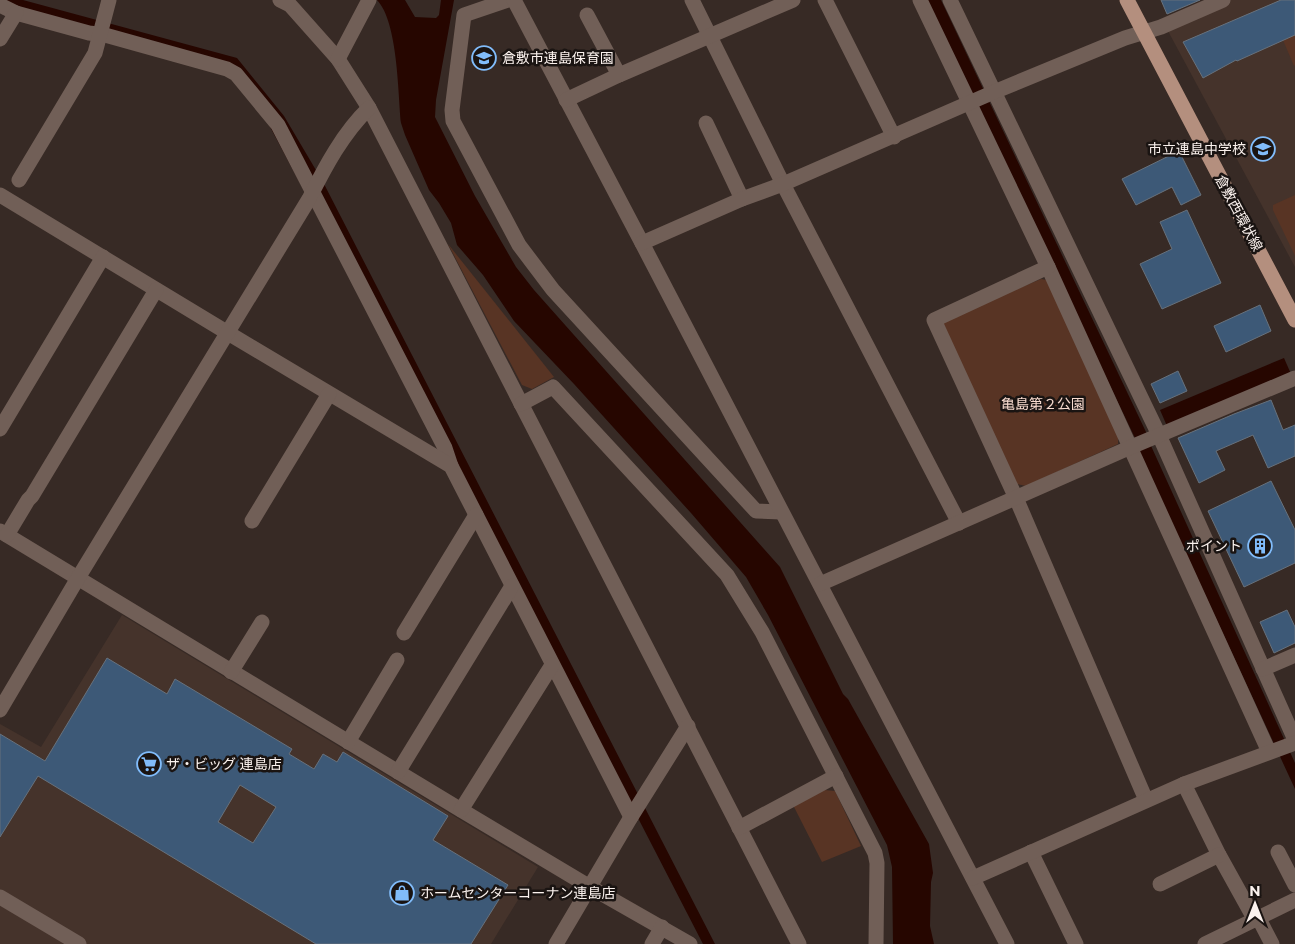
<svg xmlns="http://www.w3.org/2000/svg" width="1295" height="944" font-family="Montserrat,'Noto Sans JP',sans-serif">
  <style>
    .built { fill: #45332b }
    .green { fill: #583424 }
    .water { fill: #260600 }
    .building { fill: #3d5977; stroke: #67717c; fill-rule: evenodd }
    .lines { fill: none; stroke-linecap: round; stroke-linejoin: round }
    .minor { stroke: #715f57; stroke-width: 15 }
    .major { stroke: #b48f7e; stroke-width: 15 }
    .labels { text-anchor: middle; stroke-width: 5; stroke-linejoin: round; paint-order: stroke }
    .poi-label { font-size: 14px; fill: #fbf2ee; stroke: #1a1412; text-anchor: start }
    .street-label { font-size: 14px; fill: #fbf2ee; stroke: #1a1412 }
    .park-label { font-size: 14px; fill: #f8dbcf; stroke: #1a1412 }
  </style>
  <rect width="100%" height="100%" fill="#372a25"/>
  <!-- built -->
  <g class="built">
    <path d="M 1211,0 L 1295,0 L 1295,267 L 1168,31 Z"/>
    <path d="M 122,615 L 538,867 L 491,944 L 0,944 L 0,724 L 41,747 Z"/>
  </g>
  <!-- green -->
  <g class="green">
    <path d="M 1295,34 L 1295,65 L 1294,66 L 1283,40 Z"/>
    <path d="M 1295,195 L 1295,256 L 1273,210 L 1273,205 Z"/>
    <path d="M 448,244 L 554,377 L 532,389 L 522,385 Z"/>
    <path d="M 1041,279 L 1047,280 L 1118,434 L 1118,444 L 1026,486 L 1017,484 L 941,326 L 944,320 Z"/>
    <path d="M 824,790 L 835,791 L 861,846 L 822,862 L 793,805 Z"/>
  </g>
  <!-- water -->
  <g class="water">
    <path d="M 0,0 L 23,0 L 237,58 L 284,116 L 323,182 L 715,944 L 703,944 L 638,818 L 243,76 L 0,2 Z"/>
    <path d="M 377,0 L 405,0 L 415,17 L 436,18 L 439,15 L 441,0 L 454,0 L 436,100 L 435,117 L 475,196 L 516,267 L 534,290 L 780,567 L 843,694 L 848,699 L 929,844 L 933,873 L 931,882 L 930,926 L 934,944 L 893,944 L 892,867 L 887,845 L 768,615 L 746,577 L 691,513 L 574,384 L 514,321 L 483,275 L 457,245 L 451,223 L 439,203 L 429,190 L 405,135 L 401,123 C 398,93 398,22 377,0 Z"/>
    <path d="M 926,0 L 941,0 L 1146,432 L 1152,448 L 1295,763 L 1295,789 L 1139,452 L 1135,438 Z"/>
    <path d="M 1284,358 L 1291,374 L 1167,426 L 1160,410 Z"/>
  </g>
  <!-- building -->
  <g class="building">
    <path d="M 1161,0 L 1200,0 L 1167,14 Z"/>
    <path d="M 1281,0 L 1295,0 L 1295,35 L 1237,61 L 1236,60 L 1203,78 L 1183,42 Z"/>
    <path d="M 1179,151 L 1201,195 L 1181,205 L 1172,187 L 1136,205 L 1122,179 Z"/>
    <path d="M 1187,210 L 1221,283 L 1162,309 L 1140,264 L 1172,249 L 1160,222 Z"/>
    <path d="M 1260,305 L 1271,331 L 1226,352 L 1214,326 Z"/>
    <path d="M 1178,371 L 1187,391 L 1160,403 L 1151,384 Z"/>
    <path d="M 1271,400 L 1283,430 L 1295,425 L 1295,456 L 1268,468 L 1253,435 L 1216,451 L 1225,470 L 1199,483 L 1178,438 L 1234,414 Z"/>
    <path d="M 1271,481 L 1295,530 L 1295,563 L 1244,587 L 1208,511 Z"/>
    <path d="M 1287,610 L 1295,627 L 1295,643 L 1274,653 L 1260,622 Z"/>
    <path d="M 107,658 L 167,694 L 175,679 L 292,749 L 289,754 L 314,769 L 323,754 L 337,762 L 343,752 L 448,816 L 433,840 L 508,885 L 471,944 L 316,944 L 38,776 L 0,837 L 0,734 L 45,761 ZM 240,785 L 276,807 L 253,843 L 218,822 Z"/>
  </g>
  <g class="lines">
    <!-- minor -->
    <g class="minor">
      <path d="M 280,0 L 290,5 L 338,59 L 369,108 L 799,944"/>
      <path d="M 508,0 L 464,15 L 452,110 L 453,121 L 519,245 L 553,290 L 756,511 L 781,512"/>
      <path d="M 514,0 L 642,243 L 1007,944"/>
      <path d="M 692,0 L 783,184 L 959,523"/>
      <path d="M 825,0 L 894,137"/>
      <path d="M 920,0 L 1048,267 L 1269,752"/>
      <path d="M 950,0 L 1159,435 L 1295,740"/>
      <path d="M 0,5 L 16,13 L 89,33 L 105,35 L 227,69 L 236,74 L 278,125 L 445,448 L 451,466"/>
      <path d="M 587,15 L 619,75"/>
      <path d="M 0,39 L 16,13"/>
      <path d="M 338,59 L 369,0"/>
      <path d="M 566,100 L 619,75 L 793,0"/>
      <path d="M 706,123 L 742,199"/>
      <path d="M 19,180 L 95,53 L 109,0"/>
      <path d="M 0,195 L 228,333 L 451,466 L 631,817"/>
      <path d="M 642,243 L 742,199 L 783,184 L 994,92 L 1125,38 L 1161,27 L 1223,0"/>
      <path d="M 1048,267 L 934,320 L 1016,498 L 1146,800"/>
      <path d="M 521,404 L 553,387 L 727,575 L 762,632 L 875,853 L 877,863 L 876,944"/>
      <path d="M 0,429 L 103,257"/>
      <path d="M 252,521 L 329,394"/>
      <path d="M 0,531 L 461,810 L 590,887 L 690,944"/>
      <path d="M 7,535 L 28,500 L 32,496 L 156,290"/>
      <path d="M 820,584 L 1131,447 L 1295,378"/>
      <path d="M 404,633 L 476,515"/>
      <path d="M 1263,669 L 1295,655"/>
      <path d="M 231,672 L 262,622"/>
      <path d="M 0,710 L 78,578 L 309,199 C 325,167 343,133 369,108"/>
      <path d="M 348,742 L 397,660"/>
      <path d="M 398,772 L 512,586"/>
      <path d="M 1184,784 L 1219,855 L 1255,920"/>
      <path d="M 461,810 L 552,665"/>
      <path d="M 739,828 L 836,776"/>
      <path d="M 1031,852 L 1076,944"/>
      <path d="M 1278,852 L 1295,885"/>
      <path d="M 973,878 L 1184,784 L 1295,743"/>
      <path d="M 1160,884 L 1219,855"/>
      <path d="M 0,897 L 79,944"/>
      <path d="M 1259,919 L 1272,944"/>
      <path d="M 556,944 L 631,817 L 688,726"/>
      <path d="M 652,944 L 662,927"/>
      <path d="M 1205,944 L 1295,900"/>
    </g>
    <!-- major -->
    <path class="major" d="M 1127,0 L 1295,320"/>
  </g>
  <!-- icons -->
  <defs>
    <g id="school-ring" transform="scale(1.25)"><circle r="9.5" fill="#1a1412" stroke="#81bcfa" stroke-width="1.5"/><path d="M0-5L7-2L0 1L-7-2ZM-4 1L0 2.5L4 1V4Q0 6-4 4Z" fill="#81bcfa"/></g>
    <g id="building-ring" transform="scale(1.25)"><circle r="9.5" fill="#1a1412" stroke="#81bcfa" stroke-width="1.5"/><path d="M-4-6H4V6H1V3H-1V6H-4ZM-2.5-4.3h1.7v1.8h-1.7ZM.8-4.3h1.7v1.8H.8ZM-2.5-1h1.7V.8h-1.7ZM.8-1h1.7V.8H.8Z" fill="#81bcfa"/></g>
    <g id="supermarket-ring" transform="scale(1.25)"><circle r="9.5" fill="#1a1412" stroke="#81bcfa" stroke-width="1.5"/><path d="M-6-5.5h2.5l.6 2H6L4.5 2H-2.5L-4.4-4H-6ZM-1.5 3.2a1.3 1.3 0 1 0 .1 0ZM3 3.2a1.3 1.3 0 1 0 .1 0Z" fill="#81bcfa"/></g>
    <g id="shop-ring" transform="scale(1.25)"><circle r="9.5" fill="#1a1412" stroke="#81bcfa" stroke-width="1.5"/><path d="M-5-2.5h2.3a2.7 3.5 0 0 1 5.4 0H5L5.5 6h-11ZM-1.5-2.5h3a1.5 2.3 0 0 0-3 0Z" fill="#81bcfa"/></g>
  </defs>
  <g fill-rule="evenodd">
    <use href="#school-ring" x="484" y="58"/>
    <use href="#school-ring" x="1263" y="149"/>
    <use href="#building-ring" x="1260" y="546"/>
    <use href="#supermarket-ring" x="149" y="764"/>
    <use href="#shop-ring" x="402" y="893"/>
  </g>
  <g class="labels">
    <!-- poi labels -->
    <g class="poi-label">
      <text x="502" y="63">倉敷市連島保育園</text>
      <text x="1246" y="154" text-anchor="end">市立連島中学校</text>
      <text x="1242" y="551" text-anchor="end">ポイント</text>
      <text x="166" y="769">ザ・ビッグ 連島店</text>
      <text x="420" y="898">ホームセンターコーナン連島店</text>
    </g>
    <!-- street labels -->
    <g class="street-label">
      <text transform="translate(1239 213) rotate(62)" y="5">倉敷西環状線</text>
    </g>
    <!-- park labels -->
    <g class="park-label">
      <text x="1043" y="409">亀島第２公園</text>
    </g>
  </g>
  <!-- north arrow -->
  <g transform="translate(1255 904)" stroke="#1a1412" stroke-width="4" paint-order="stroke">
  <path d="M0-4L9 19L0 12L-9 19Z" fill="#fbf2ee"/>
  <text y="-8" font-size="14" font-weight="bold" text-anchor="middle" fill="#fbf2ee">N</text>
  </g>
</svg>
